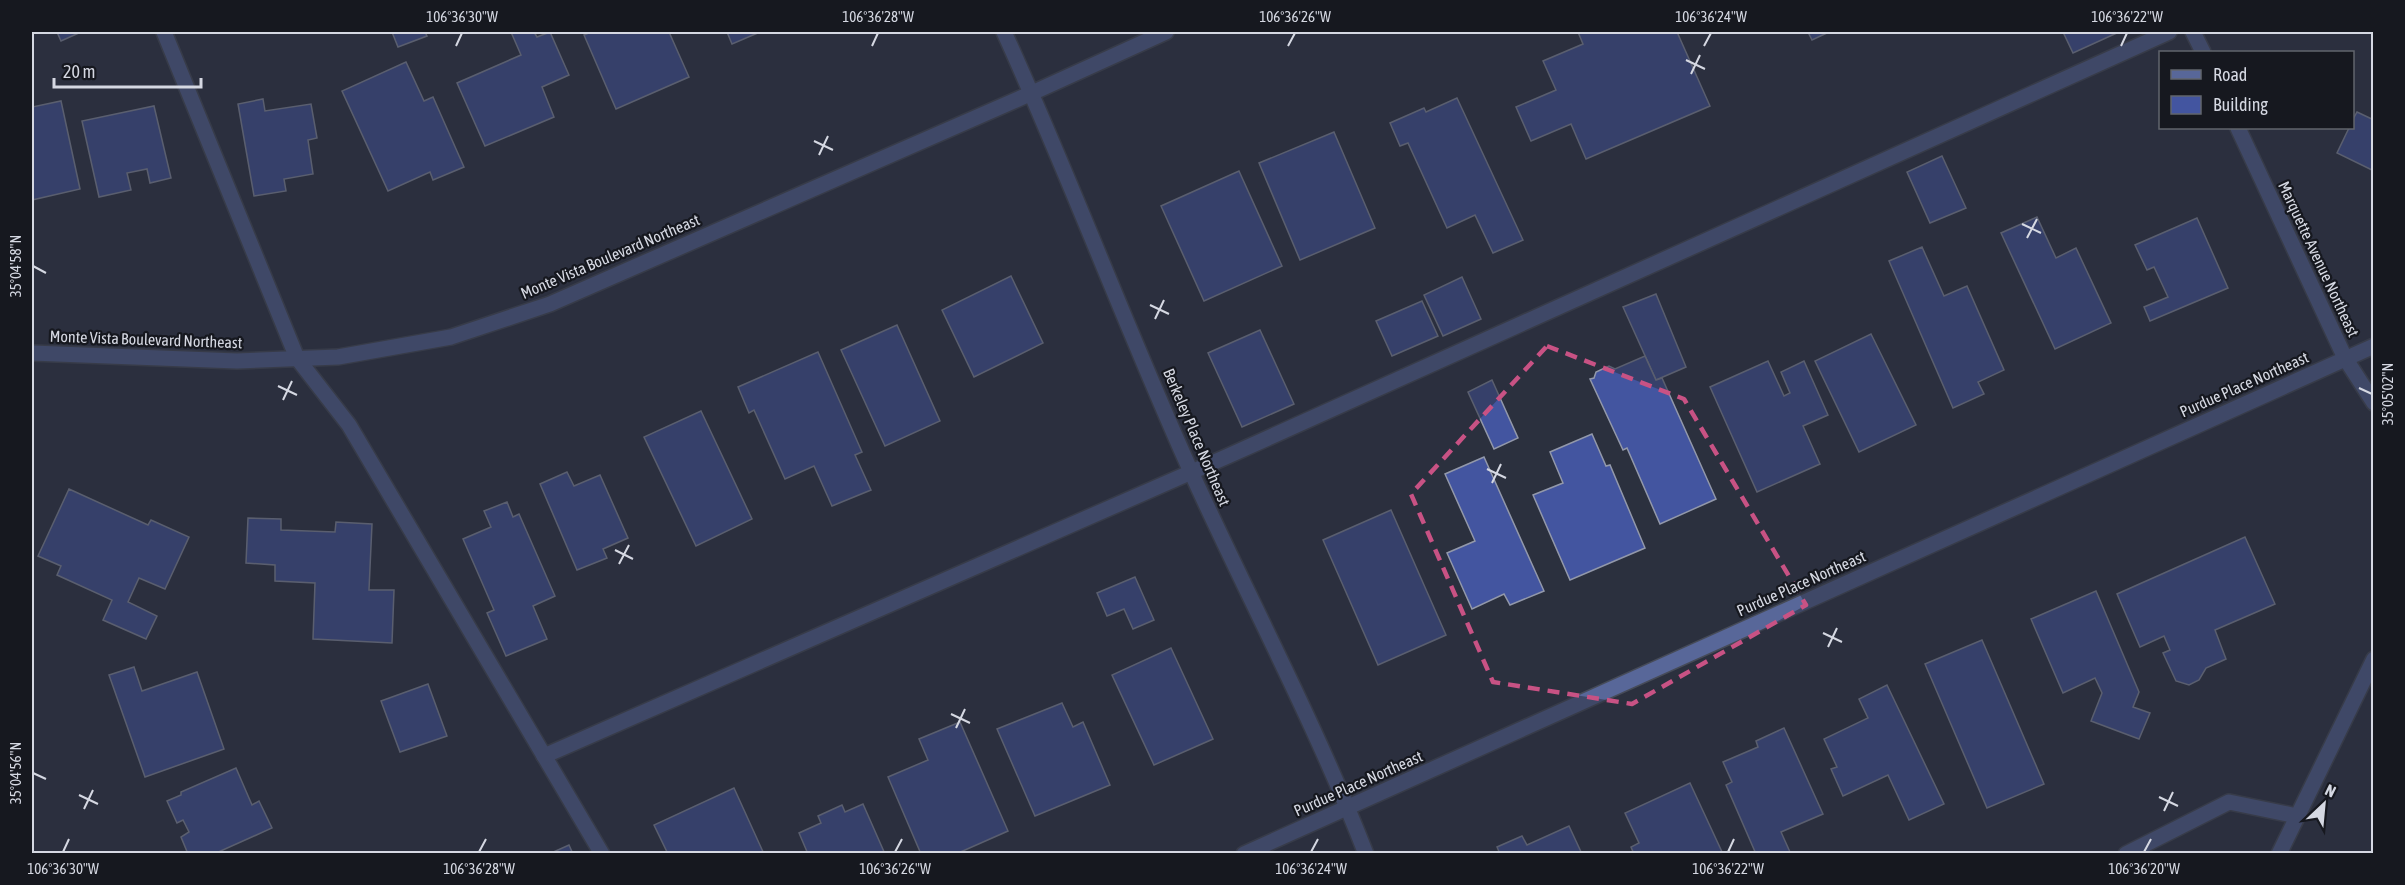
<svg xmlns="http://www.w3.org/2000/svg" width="2405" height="885" font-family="'Asap Condensed',sans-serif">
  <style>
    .building { fill: #4355a0; stroke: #9298aa; stroke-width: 1.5 }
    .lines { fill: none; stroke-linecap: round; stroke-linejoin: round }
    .minor-casing { stroke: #464b58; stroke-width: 18 }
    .minor { stroke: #586799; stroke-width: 15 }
    .marked { fill: none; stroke: #c85284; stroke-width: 4.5; stroke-dasharray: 12 8; stroke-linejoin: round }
    .ticks { fill: none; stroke: #d5d8e2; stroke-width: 2 }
    .labels { text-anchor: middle; stroke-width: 4.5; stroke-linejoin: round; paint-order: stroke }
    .street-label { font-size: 16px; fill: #d5d8e2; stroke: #16181f }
    .neatline { fill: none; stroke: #d5d8e2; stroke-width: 2 }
    .ticks-label { font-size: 15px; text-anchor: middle; fill: #d5d8e2 }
  </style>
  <rect width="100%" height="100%" fill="#2b303e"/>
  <!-- building -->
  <g class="building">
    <path d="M 57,32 L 81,32 L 61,41 Z"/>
    <path d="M 392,32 L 425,32 L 427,36 L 398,47 Z"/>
    <path d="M 511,32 L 534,32 L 537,37 L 550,32 L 569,75 L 542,87 L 554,117 L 485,146 L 457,83 L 521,55 Z"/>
    <path d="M 591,32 L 669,32 L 689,77 L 616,109 L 584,35 Z"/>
    <path d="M 727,32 L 760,32 L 732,44 Z"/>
    <path d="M 1578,32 L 1677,32 L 1710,106 L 1586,159 L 1571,124 L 1531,141 L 1516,107 L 1556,90 L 1543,61 L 1583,44 Z"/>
    <path d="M 1808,32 L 1829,32 L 1812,40 Z"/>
    <path d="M 2063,32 L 2119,32 L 2073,53 Z"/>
    <path d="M 406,62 L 424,101 L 433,97 L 464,167 L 433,180 L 430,172 L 388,191 L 342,91 Z"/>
    <path d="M 1457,98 L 1523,240 L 1493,253 L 1475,215 L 1447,228 L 1408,143 L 1400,146 L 1390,123 L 1424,108 L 1426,112 Z"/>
    <path d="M 263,99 L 265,111 L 311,104 L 317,138 L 308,140 L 313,174 L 284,179 L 286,191 L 254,196 L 238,104 Z"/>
    <path d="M 61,101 L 80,189 L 32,200 L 32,107 Z"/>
    <path d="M 154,106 L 171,178 L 150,183 L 147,169 L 127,173 L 131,190 L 99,197 L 82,121 Z"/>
    <path d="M 2357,112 L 2374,120 L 2374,171 L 2337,153 L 2349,128 L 2352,128 L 2352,121 Z"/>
    <path d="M 1334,132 L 1375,228 L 1300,260 L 1259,163 Z"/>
    <path d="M 1942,156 L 1966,208 L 1930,223 L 1907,172 Z"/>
    <path d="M 1239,171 L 1282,266 L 1204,301 L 1161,206 Z"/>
    <path d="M 2037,217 L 2056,258 L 2076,248 L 2111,323 L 2055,349 L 2001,233 Z"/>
    <path d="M 2197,218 L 2228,288 L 2150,321 L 2144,307 L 2168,297 L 2154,267 L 2147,270 L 2135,245 Z"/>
    <path d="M 1922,247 L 1944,296 L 1967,286 L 2004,370 L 1978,382 L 1984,394 L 1953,408 L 1889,261 Z"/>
    <path d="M 1011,276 L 1043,343 L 974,377 L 942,310 Z"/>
    <path d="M 1462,277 L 1481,319 L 1443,336 L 1424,295 Z"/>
    <path d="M 1656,294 L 1686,367 L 1656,380 L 1623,307 Z"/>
    <path d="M 1422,301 L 1438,336 L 1392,356 L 1376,321 Z"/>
    <path d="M 897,325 L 940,421 L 885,446 L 841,350 Z"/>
    <path d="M 1260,330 L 1294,404 L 1242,427 L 1208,353 Z"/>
    <path d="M 1871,334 L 1916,425 L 1859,452 L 1815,361 Z"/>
    <path d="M 818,352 L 862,452 L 855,455 L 871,490 L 832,506 L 814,466 L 785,479 L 754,410 L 749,413 L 738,387 Z"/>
    <path d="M 1645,356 L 1656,380 L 1662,378 L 1716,499 L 1660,524 L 1627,448 L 1623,450 L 1590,379 L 1594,378 L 1596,372 L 1609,366 L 1615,369 Z"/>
    <path d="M 1768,361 L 1784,396 L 1790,393 L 1781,372 L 1804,361 L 1828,415 L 1803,426 L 1820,464 L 1757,492 L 1710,387 Z"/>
    <path d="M 1492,380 L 1518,438 L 1494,449 L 1468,392 Z"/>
    <path d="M 701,411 L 752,519 L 696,546 L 644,437 Z"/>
    <path d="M 1592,434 L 1606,466 L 1610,465 L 1645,548 L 1570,580 L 1533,495 L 1563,483 L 1550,452 Z"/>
    <path d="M 1484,457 L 1544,591 L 1510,605 L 1504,594 L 1472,609 L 1447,553 L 1475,541 L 1445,474 Z"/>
    <path d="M 567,472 L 574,486 L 600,475 L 628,538 L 603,549 L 607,558 L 577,570 L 540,484 Z"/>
    <path d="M 69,489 L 148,525 L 151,520 L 189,537 L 165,589 L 139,578 L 128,602 L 157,616 L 146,639 L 103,620 L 112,600 L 57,575 L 61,566 L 38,556 Z"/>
    <path d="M 507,502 L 513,517 L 519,514 L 555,596 L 533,606 L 547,639 L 506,656 L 487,613 L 494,610 L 463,539 L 491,527 L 484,511 Z"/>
    <path d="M 1391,510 L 1446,635 L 1378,665 L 1323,540 Z"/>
    <path d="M 248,518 L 281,519 L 281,530 L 335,532 L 336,522 L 372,524 L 369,590 L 394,590 L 392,643 L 313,639 L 315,583 L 275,581 L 275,565 L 246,563 Z"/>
    <path d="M 2245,537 L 2275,604 L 2215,630 L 2226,659 L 2206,668 L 2199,680 L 2189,685 L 2176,681 L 2163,653 L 2170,650 L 2164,636 L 2140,647 L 2117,594 Z"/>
    <path d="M 1135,577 L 1154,620 L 1133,629 L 1124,609 L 1107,616 L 1097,593 Z"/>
    <path d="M 2096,591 L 2139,692 L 2133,707 L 2150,713 L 2139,739 L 2091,721 L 2102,693 L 2095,678 L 2063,693 L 2031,619 Z"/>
    <path d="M 1982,640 L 2044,784 L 1987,808 L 1925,664 Z"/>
    <path d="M 1171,648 L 1213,739 L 1154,765 L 1112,675 Z"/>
    <path d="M 134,667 L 142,691 L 197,672 L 224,749 L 145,777 L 109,675 Z"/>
    <path d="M 428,684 L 447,736 L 400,752 L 381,701 Z"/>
    <path d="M 1887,685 L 1944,804 L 1909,820 L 1888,775 L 1843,796 L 1831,769 L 1837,767 L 1824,739 L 1868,718 L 1859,699 Z"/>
    <path d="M 1062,703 L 1073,727 L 1083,722 L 1110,785 L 1035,816 L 997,729 Z"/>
    <path d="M 960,722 L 1008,831 L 956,854 L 921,854 L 888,777 L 928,760 L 919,739 Z"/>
    <path d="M 1784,728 L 1823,814 L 1781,832 L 1790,852 L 1756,854 L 1726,785 L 1732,782 L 1723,762 L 1758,747 L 1756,741 Z"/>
    <path d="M 236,768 L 252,805 L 259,801 L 272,828 L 214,854 L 188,854 L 181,837 L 189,832 L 183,820 L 177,823 L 167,801 L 181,795 L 181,792 Z"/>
    <path d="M 1690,783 L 1723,854 L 1634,854 L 1631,847 L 1639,843 L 1625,813 Z"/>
    <path d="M 734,788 L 764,854 L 668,854 L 654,825 Z"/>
    <path d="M 863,804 L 885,854 L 808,854 L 799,833 L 821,823 L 818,816 L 842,805 L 845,812 Z"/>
    <path d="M 1569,826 L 1582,854 L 1500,854 L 1497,847 L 1522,836 L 1527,845 Z"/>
    <path d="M 569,845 L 573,854 L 549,854 Z"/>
  </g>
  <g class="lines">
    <!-- minor casing -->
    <g class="minor-casing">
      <g id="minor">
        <path d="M 164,32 L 297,358 L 349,425 L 602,854"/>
        <path d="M 1004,32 C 1070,177 1126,328 1192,474 C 1249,599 1316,725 1366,854"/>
        <path d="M 2193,32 L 2203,52"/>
        <path d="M 2238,128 L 2345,358 L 2374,403"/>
        <path d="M 32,353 L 237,361 L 338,357 L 451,337 L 550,304 L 1032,93 L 1166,32"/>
        <path d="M 544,756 L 1228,456 L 2169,32"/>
        <path d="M 1244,854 L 2374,346"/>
        <path d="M 2126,854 L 2229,802 L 2297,816"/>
        <path d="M 2279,854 L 2374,659"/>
      </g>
    </g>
    <!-- minor -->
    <use href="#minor" class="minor"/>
  </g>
  <!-- marked area -->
  <path d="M0 0H2405V885H0ZM 1547,346 L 1684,399 L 1806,605 L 1632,704 L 1493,682 L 1411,494 Z" fill="#2b303e" fill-opacity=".55" fill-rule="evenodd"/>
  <path class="marked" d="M 1547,346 L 1684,399 L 1806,605 L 1632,704 L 1493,682 L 1411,494 Z"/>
  <!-- ticks -->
  <path class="ticks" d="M 456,46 L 462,33M 872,46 L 878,33M 1288,46 L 1295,33M 1704,46 L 1711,33M 2121,46 L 2127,33M 1686,60 L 1705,69M 1691,74 L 1700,55M 814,141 L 833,150M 819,155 L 828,136M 2022,224 L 2041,233M 2027,238 L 2037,219M 33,266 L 46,273M 1150,305 L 1169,314M 1155,319 L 1164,300M 278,386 L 297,395M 2359,388 L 2372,394M 283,400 L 292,381M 1487,469 L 1506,478M 1492,483 L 1501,464M 615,550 L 633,559M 619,564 L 629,545M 1823,633 L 1842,642M 1828,647 L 1837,628M 951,714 L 970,723M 956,728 L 965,709M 33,773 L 46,779M 79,795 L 98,804M 2159,797 L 2178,806M 84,809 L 93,790M 2164,811 L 2173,792M 63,852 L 69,839M 479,852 L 486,839M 895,852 L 902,839M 1311,852 L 1318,839M 1728,852 L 1734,839M 2144,852 L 2151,839"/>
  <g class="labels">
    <!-- street labels -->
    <g class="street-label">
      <text transform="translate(610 256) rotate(-23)" y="6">Monte Vista Boulevard Northeast</text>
      <text transform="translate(2319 259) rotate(65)" y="6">Marquette Avenue Northeast</text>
      <text transform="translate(146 339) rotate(2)" y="6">Monte Vista Boulevard Northeast</text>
      <text transform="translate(2244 384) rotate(-24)" y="6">Purdue Place Northeast</text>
      <text transform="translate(1197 437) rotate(67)" y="6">Berkeley Place Northeast</text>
      <text transform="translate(1801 583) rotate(-24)" y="6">Purdue Place Northeast</text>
      <text transform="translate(1358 783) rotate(-24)" y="6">Purdue Place Northeast</text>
    </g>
  </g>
  <!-- border -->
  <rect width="2405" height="885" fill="none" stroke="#16181f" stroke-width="66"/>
  <!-- legend -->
  <rect x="2159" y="51" width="195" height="78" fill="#16181f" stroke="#62656d" stroke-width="1.5"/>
  <rect x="2171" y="70" width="30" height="9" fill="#586799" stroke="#62656d" stroke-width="1.5"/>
  <text x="2213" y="81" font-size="18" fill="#d5d8e2">Road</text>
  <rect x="2171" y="96" width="30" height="18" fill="#4355a0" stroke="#62656d" stroke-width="1.5"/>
  <text x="2213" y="111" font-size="18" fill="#d5d8e2">Building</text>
  <!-- north arrow -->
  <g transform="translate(2324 804) rotate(26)" stroke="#16181f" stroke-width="4.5" paint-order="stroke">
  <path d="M0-4.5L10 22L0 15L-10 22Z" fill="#d5d8e2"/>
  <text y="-9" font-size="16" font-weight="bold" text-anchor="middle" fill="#d5d8e2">N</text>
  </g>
  <!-- scale -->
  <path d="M54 78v9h147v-9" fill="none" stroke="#d5d8e2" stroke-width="3"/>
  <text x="63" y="78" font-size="18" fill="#d5d8e2" stroke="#16181f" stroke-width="4.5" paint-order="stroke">20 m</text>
  <rect x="33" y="33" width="2339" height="819" class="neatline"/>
  <g class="ticks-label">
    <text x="462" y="22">106°36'30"W</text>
    <text x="878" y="22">106°36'28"W</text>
    <text x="1295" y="22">106°36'26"W</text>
    <text x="1711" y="22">106°36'24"W</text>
    <text x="2127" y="22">106°36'22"W</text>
    <text transform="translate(16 266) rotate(-90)" y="5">35°04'58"N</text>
    <text transform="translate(2388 394) rotate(-90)" y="5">35°05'02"N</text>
    <text transform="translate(16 773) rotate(-90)" y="5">35°04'56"N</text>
    <text x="63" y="874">106°36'30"W</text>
    <text x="479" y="874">106°36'28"W</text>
    <text x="895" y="874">106°36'26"W</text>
    <text x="1311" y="874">106°36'24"W</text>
    <text x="1728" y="874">106°36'22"W</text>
    <text x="2144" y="874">106°36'20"W</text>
  </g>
</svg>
